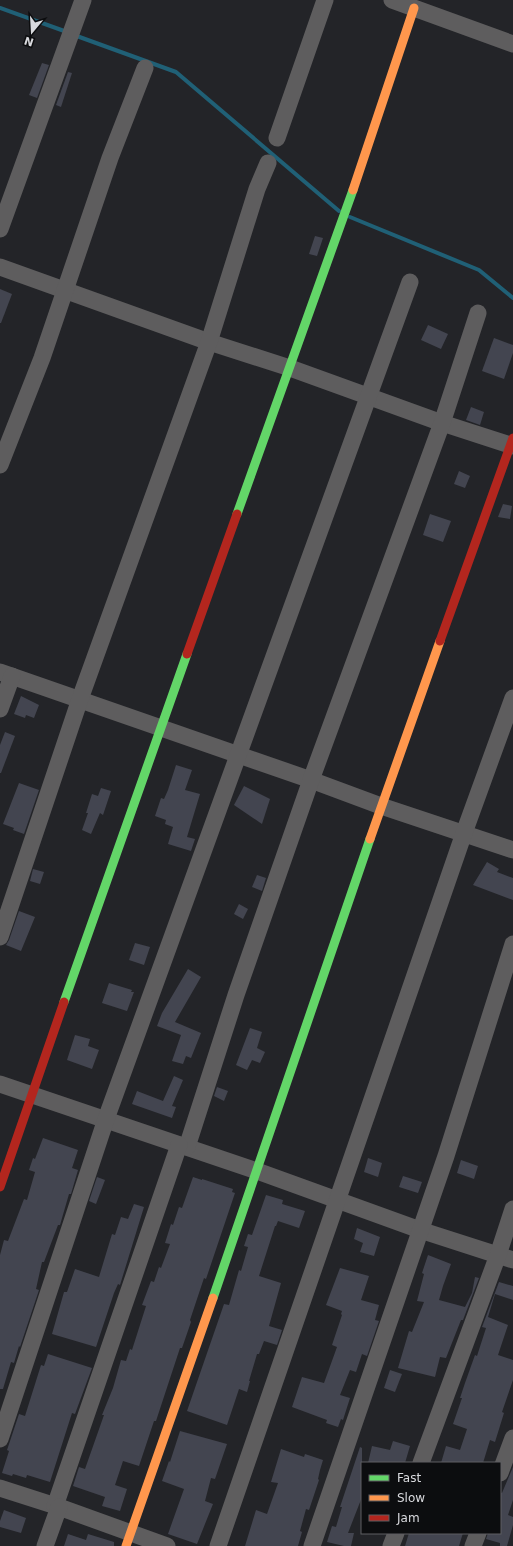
<svg xmlns="http://www.w3.org/2000/svg" width="513" height="1546" font-family="'DejaVu Sans',sans-serif">
  <style>
    .lines { fill: none; stroke-linecap: round; stroke-linejoin: round }
    .stream { stroke: #206076; stroke-width: 4 }
    .building { fill: #434550 }
    .street { stroke: #5e5d5e; stroke-width: 17 }
    .fast { stroke: #63d668; stroke-width: 9 }
    .slow { stroke: #ff974d; stroke-width: 9 }
    .jam { stroke: #b3261e; stroke-width: 9 }
  </style>
  <rect width="100%" height="100%" fill="#232428"/>
  <g class="lines">
    <!-- stream -->
    <g class="stream">
      <path d="M 0,8 L 67,32"/>
      <path d="M 74,35 L 176,72 L 339,211"/>
      <path d="M 350,217 L 479,270 L 513,298"/>
    </g>
  </g>
  <!-- building -->
  <g class="building">
    <path d="M 42,63 L 49,65 L 37,98 L 29,95 Z"/>
    <path d="M 68,72 L 72,73 L 61,107 L 56,105 Z"/>
    <path d="M 315,236 L 323,238 L 317,256 L 309,254 Z"/>
    <path d="M 0,289 L 12,294 L 1,323 L 0,323 Z"/>
    <path d="M 428,325 L 448,334 L 441,349 L 421,340 Z"/>
    <path d="M 494,338 L 513,345 L 513,353 L 504,379 L 482,371 Z"/>
    <path d="M 471,407 L 484,412 L 480,425 L 466,420 Z"/>
    <path d="M 459,471 L 470,476 L 465,488 L 454,484 Z"/>
    <path d="M 503,504 L 512,506 L 510,519 L 498,517 Z"/>
    <path d="M 430,514 L 451,521 L 443,542 L 423,535 Z"/>
    <path d="M 21,696 L 39,705 L 34,718 L 26,715 L 25,718 L 14,714 Z"/>
    <path d="M 5,732 L 15,736 L 1,773 L 0,773 L 0,745 Z"/>
    <path d="M 176,765 L 192,770 L 185,790 L 200,794 L 187,837 L 195,839 L 191,851 L 168,844 L 173,827 L 165,824 L 166,820 L 155,816 L 161,798 L 164,799 L 168,790 Z"/>
    <path d="M 19,783 L 39,790 L 24,834 L 13,830 L 14,828 L 3,824 Z"/>
    <path d="M 244,786 L 270,799 L 262,824 L 234,805 Z"/>
    <path d="M 101,788 L 111,791 L 103,815 L 100,813 L 91,834 L 82,830 L 88,813 L 86,813 L 92,794 L 98,796 Z"/>
    <path d="M 487,862 L 499,869 L 497,872 L 513,878 L 513,900 L 473,885 Z"/>
    <path d="M 33,869 L 44,872 L 40,884 L 30,881 Z"/>
    <path d="M 257,875 L 266,878 L 262,891 L 252,887 Z"/>
    <path d="M 239,904 L 248,909 L 243,919 L 234,914 Z"/>
    <path d="M 19,911 L 35,917 L 21,951 L 6,945 L 9,940 Z"/>
    <path d="M 135,943 L 150,947 L 144,965 L 129,960 Z"/>
    <path d="M 188,969 L 201,977 L 175,1022 L 201,1033 L 191,1058 L 186,1056 L 183,1064 L 172,1061 L 181,1035 L 157,1026 L 162,1013 Z"/>
    <path d="M 109,983 L 132,990 L 131,992 L 134,992 L 127,1011 L 102,1003 Z"/>
    <path d="M 250,1028 L 262,1032 L 257,1048 L 265,1052 L 260,1063 L 252,1060 L 247,1070 L 236,1065 Z"/>
    <path d="M 75,1035 L 90,1039 L 88,1046 L 99,1050 L 92,1069 L 67,1060 Z"/>
    <path d="M 174,1076 L 183,1080 L 172,1106 L 176,1107 L 172,1118 L 132,1104 L 137,1091 L 163,1101 Z"/>
    <path d="M 217,1087 L 228,1091 L 224,1101 L 214,1096 Z"/>
    <path d="M 43,1138 L 78,1150 L 72,1168 L 78,1170 L 71,1194 L 69,1194 L 60,1225 L 58,1225 L 44,1262 L 42,1262 L 36,1289 L 39,1290 L 20,1347 L 19,1346 L 14,1363 L 11,1362 L 3,1389 L 0,1389 L 0,1255 L 4,1240 L 8,1241 L 24,1199 L 27,1200 L 35,1172 L 29,1170 L 33,1158 L 35,1159 Z"/>
    <path d="M 368,1158 L 382,1163 L 378,1177 L 364,1172 Z"/>
    <path d="M 461,1160 L 478,1166 L 474,1179 L 457,1173 Z"/>
    <path d="M 403,1176 L 422,1182 L 418,1193 L 399,1187 Z"/>
    <path d="M 97,1177 L 105,1180 L 96,1204 L 89,1201 Z"/>
    <path d="M 193,1177 L 202,1180 L 202,1179 L 233,1189 L 232,1192 L 235,1193 L 206,1279 L 204,1278 L 190,1320 L 191,1322 L 182,1348 L 180,1348 L 156,1421 L 154,1421 L 139,1466 L 123,1461 L 115,1485 L 127,1489 L 120,1511 L 102,1506 L 105,1497 L 73,1486 L 79,1467 L 85,1469 L 104,1415 L 102,1415 L 113,1388 L 121,1360 L 126,1361 L 130,1349 L 132,1350 L 146,1306 L 142,1305 L 151,1281 L 154,1282 L 159,1267 L 161,1268 L 170,1244 L 165,1243 L 171,1224 L 173,1225 L 179,1207 L 182,1208 Z"/>
    <path d="M 266,1195 L 283,1200 L 282,1204 L 305,1211 L 299,1228 L 278,1221 L 276,1226 L 275,1226 L 259,1276 L 281,1283 L 269,1326 L 282,1330 L 277,1345 L 264,1341 L 259,1354 L 257,1354 L 249,1381 L 250,1381 L 247,1392 L 239,1389 L 227,1425 L 187,1411 L 224,1304 L 229,1305 L 239,1270 L 241,1271 L 248,1247 L 244,1246 L 248,1234 L 252,1235 Z"/>
    <path d="M 134,1204 L 144,1207 L 120,1285 L 118,1284 L 114,1293 L 96,1347 L 52,1334 L 64,1292 L 67,1292 L 75,1269 L 99,1277 L 112,1234 L 115,1235 L 121,1217 L 128,1219 Z"/>
    <path d="M 357,1228 L 380,1237 L 374,1256 L 360,1252 L 363,1243 L 354,1239 Z"/>
    <path d="M 428,1255 L 451,1264 L 443,1286 L 439,1300 L 465,1307 L 472,1293 L 475,1277 L 479,1278 L 463,1320 L 461,1320 L 446,1358 L 440,1357 L 435,1377 L 398,1368 L 409,1331 L 412,1332 L 424,1302 L 417,1301 L 424,1274 L 422,1273 Z"/>
    <path d="M 340,1268 L 369,1276 L 361,1300 L 379,1305 L 375,1320 L 379,1321 L 367,1356 L 362,1354 L 356,1372 L 350,1370 L 340,1395 L 350,1398 L 343,1420 L 341,1419 L 338,1427 L 326,1423 L 327,1420 L 292,1407 L 302,1377 L 324,1383 L 337,1347 L 332,1345 L 342,1315 L 341,1314 L 342,1311 L 326,1305 Z"/>
    <path d="M 499,1282 L 513,1286 L 513,1300 L 495,1294 L 488,1317 L 508,1325 L 498,1355 L 513,1360 L 513,1380 L 502,1412 L 504,1413 L 495,1442 L 490,1440 L 483,1463 L 441,1463 L 446,1446 L 460,1450 L 467,1429 L 453,1424 L 462,1398 L 460,1398 L 465,1383 L 475,1355 L 477,1356 L 486,1328 L 482,1327 Z"/>
    <path d="M 48,1354 L 92,1368 L 75,1414 L 72,1413 L 50,1482 L 27,1475 L 26,1478 L 13,1474 L 12,1476 L 2,1473 L 9,1451 L 7,1450 L 19,1414 L 25,1416 L 41,1365 L 44,1366 Z"/>
    <path d="M 390,1370 L 402,1374 L 395,1392 L 384,1388 Z"/>
    <path d="M 180,1431 L 227,1444 L 215,1479 L 211,1478 L 205,1501 L 213,1504 L 197,1544 L 168,1534 L 184,1489 L 162,1481 L 169,1461 L 170,1462 Z"/>
    <path d="M 393,1441 L 410,1446 L 405,1463 L 368,1463 L 372,1446 L 390,1450 Z"/>
    <path d="M 360,1447 L 362,1448 L 362,1497 L 348,1533 L 354,1533 L 351,1546 L 344,1546 L 327,1542 L 332,1526 L 336,1527 L 342,1507 L 340,1507 Z"/>
    <path d="M 281,1449 L 304,1457 L 305,1454 L 323,1460 L 320,1470 L 318,1479 L 319,1480 L 309,1510 L 306,1509 L 300,1531 L 302,1532 L 298,1546 L 245,1546 L 256,1510 L 267,1514 L 278,1483 L 271,1482 Z"/>
    <path d="M 513,1467 L 513,1500 L 508,1515 L 513,1517 L 513,1525 L 507,1546 L 500,1546 L 500,1543 L 486,1539 L 488,1533 L 500,1533 L 500,1492 L 502,1493 Z"/>
    <path d="M 4,1510 L 26,1518 L 21,1533 L 0,1527 L 0,1521 Z"/>
    <path d="M 409,1533 L 463,1533 L 459,1546 L 405,1546 Z"/>
    <path d="M 68,1534 L 86,1540 L 88,1534 L 114,1542 L 114,1546 L 64,1546 Z"/>
  </g>
  <g class="lines">
    <!-- street -->
    <g class="street">
      <path d="M 392,0 L 513,44"/>
      <path d="M 277,138 L 325,0"/>
      <path d="M 0,229 L 83,0"/>
      <path d="M 0,267 L 209,342 L 290,368 L 442,423 L 513,446"/>
      <path d="M 0,465 L 42,358 L 110,158 L 145,68"/>
      <path d="M 0,672 L 311,780 L 381,806 L 513,850"/>
      <path d="M 0,709 L 12,676"/>
      <path d="M 0,937 L 80,699 L 209,342 L 257,189 L 268,163"/>
      <path d="M 0,1084 L 257,1171 L 420,1230 L 513,1260"/>
      <path d="M 187,1147 L 236,995 L 311,780 L 442,423 L 478,313"/>
      <path d="M 0,1439 L 106,1119 L 410,282"/>
      <path d="M 421,1463 L 498,1255 L 513,1209"/>
      <path d="M 500,1473 L 513,1438"/>
      <path d="M 0,1488 L 59,1507 L 167,1546"/>
      <path d="M 55,1506 L 179,1145"/>
      <path d="M 45,1546 L 59,1507"/>
      <path d="M 218,1546 L 464,833 L 513,698"/>
      <path d="M 312,1546 L 446,1156 L 513,944"/>
      <path d="M 391,1546 L 396,1533"/>
      <path d="M 473,1546 L 478,1533"/>
    </g>
    <!-- fast -->
    <g class="fast">
      <path d="M 237,514 L 353,190"/>
      <path d="M 64,1002 L 187,654"/>
      <path d="M 213,1298 L 370,839"/>
    </g>
    <!-- slow -->
    <g class="slow">
      <path d="M 353,190 L 414,8"/>
      <path d="M 370,839 L 440,641"/>
      <path d="M 126,1546 L 213,1298"/>
    </g>
    <!-- jam -->
    <g class="jam">
      <path d="M 440,641 L 513,438"/>
      <path d="M 187,654 L 237,514"/>
      <path d="M 0,1187 L 64,1002"/>
    </g>
  </g>
  <!-- legend -->
  <rect x="361" y="1462" width="140" height="72" fill="#0c0d0f" stroke="#5e5f62"/>
  <rect x="369" y="1475" width="20" height="6" fill="#63d668" stroke="#5e5f62"/>
  <text x="397" y="1482" font-size="12" fill="#d9dade">Fast</text>
  <rect x="369" y="1495" width="20" height="6" fill="#ff974d" stroke="#5e5f62"/>
  <text x="397" y="1502" font-size="12" fill="#d9dade">Slow</text>
  <rect x="369" y="1515" width="20" height="6" fill="#b3261e" stroke="#5e5f62"/>
  <text x="397" y="1522" font-size="12" fill="#d9dade">Jam</text>
  <!-- north arrow -->
  <g transform="translate(32 32) rotate(198)" stroke="#0c0d0f" stroke-width="3" paint-order="stroke">
  <path d="M0-3L7 15L0 10L-7 15Z" fill="#d9dade"/>
  <text y="-6" font-size="11" font-weight="bold" text-anchor="middle" fill="#d9dade">N</text>
  </g>
</svg>
